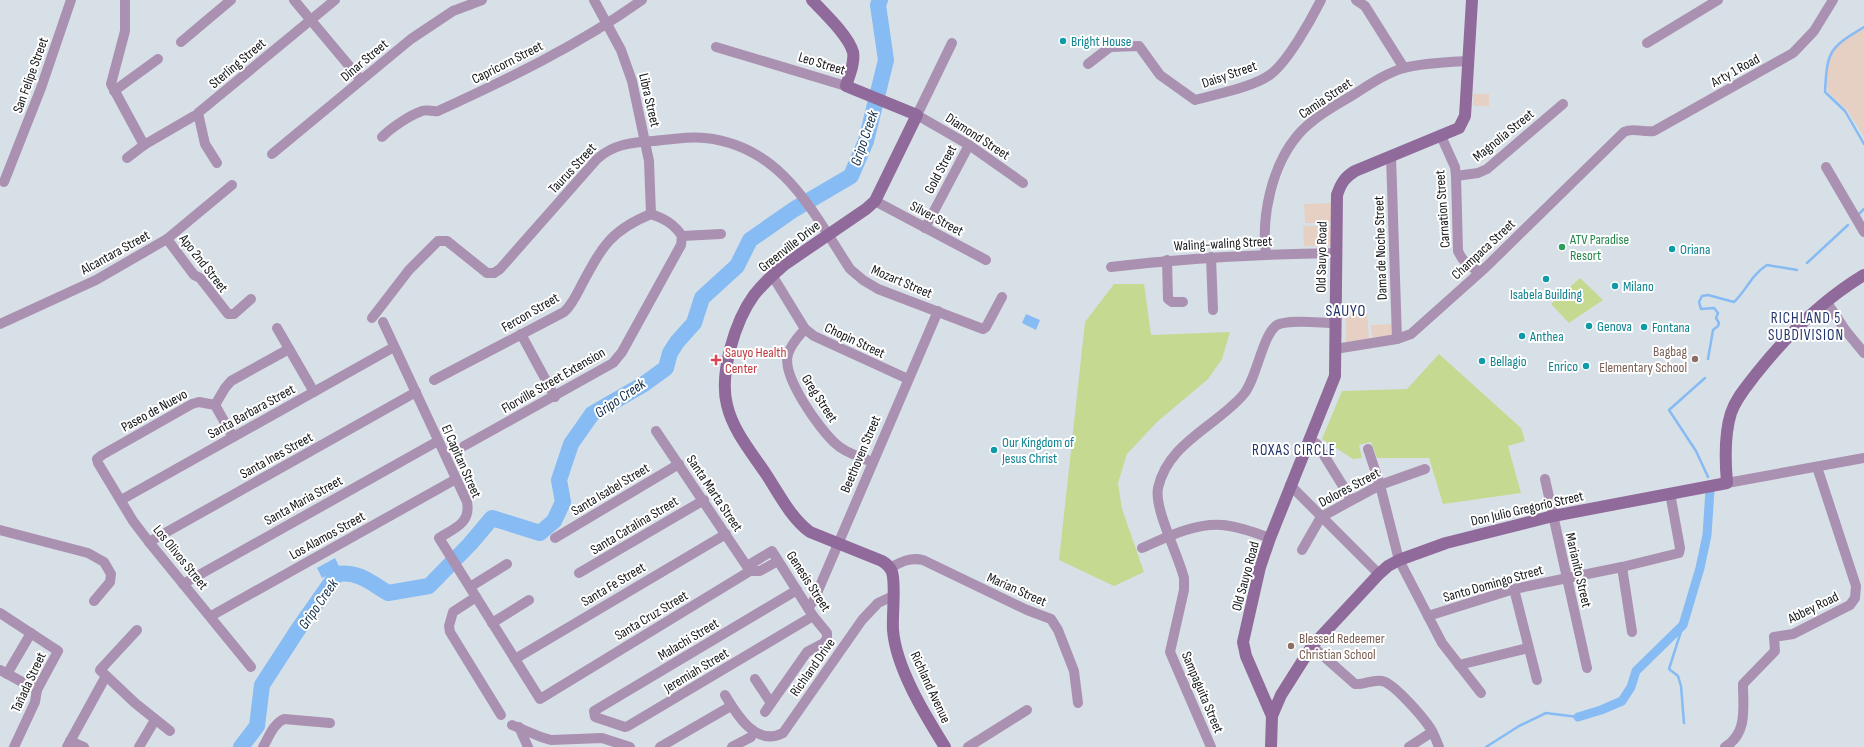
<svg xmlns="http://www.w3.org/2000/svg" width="1864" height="747" font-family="'Sofia Sans Condensed',sans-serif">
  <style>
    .commercial { fill: #e6d0c3 }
    .green { fill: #c6d991 }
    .water { fill: #86bbf3 }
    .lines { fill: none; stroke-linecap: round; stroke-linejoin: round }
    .stream { stroke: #86bbf3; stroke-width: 2.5 }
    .canal { stroke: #86bbf3; stroke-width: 9 }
    .river { stroke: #86bbf3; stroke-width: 16 }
    .street { stroke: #aa91b1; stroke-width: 10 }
    .secondary { stroke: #906a9a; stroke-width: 12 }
    .culture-dot { fill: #0f9aa8; stroke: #fff; stroke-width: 1.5 }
    .leisure-dot { fill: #2e9e5b; stroke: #fff; stroke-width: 1.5 }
    .education-dot { fill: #8d6e63; stroke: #fff; stroke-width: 1.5 }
    .health-dot { fill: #e0444e; stroke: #fff; stroke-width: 1.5 }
    .labels { text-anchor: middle; stroke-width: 4; stroke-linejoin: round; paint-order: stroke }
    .culture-label { font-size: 14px; fill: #0d838f; stroke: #fff; text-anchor: start }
    .street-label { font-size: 14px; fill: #141619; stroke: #fff }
    .leisure-label { font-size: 14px; fill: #27864d; stroke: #fff; text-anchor: start }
    .education-label { font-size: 14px; fill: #785e54; stroke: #fff; text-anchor: end }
    .health-label { font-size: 14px; fill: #be3a42; stroke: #fff; text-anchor: start }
    .water-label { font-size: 15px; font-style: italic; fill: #102d48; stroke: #fff }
    .neighbourhood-label { font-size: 15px; letter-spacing: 1px; fill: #21336a; stroke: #fff }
    .quarter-label { font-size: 16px; letter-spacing: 1px; fill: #21336a; stroke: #fff }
  </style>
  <rect width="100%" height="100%" fill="#d8e0e7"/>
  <!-- commercial -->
  <g class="commercial">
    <path d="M 1864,27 L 1864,137 L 1847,110 L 1828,92 L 1826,83 L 1827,67 L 1832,51 L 1847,37 Z"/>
    <rect x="1473" y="94" width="16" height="12"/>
    <path d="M 1333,203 L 1333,223 L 1305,223 L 1304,204 Z"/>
    <path d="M 1303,226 L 1332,226 L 1332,246 L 1304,246 Z"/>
    <path d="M 1346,313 L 1367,313 L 1369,339 L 1346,342 Z"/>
    <path d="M 1393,324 L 1393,335 L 1372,338 L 1371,325 Z"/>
  </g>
  <!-- green -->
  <g class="green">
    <path d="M 1580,278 L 1603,300 L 1569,323 L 1551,304 Z"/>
    <path d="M 1114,284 L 1144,284 L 1151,335 L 1230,332 L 1222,359 L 1208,379 L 1157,422 L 1127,454 L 1118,483 L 1122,509 L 1144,572 L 1114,586 L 1059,560 L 1085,322 Z"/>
    <path d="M 1439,354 L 1521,428 L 1525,441 L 1508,446 L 1521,493 L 1443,504 L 1429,458 L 1377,458 L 1371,442 L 1359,445 L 1362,458 L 1353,459 L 1322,439 L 1342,391 L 1407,389 Z"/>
  </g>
  <!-- water -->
  <g class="water">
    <path d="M 1026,314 L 1040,320 L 1036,330 L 1022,323 Z"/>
    <path d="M 335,558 L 340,568 L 322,578 L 317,568 Z"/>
  </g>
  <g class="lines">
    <!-- stream -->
    <g class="stream">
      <path d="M 1864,27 C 1829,48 1827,51 1825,92 L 1845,111 L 1864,144"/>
      <path d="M 1859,214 L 1864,209"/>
      <path d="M 1807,263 L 1848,225"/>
      <path d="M 1708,359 L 1713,330 L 1718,326 L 1719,323 L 1716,318 L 1718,313 L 1714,308 L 1701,309 L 1699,302 L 1702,296 L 1708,295 L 1734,302 C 1747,290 1750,276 1767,265 L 1797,270"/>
      <path d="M 1705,378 L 1669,410 L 1696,451 L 1708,477"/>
      <path d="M 1683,625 L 1669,669 L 1678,676 L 1681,686 L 1684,723"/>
      <path d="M 1486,747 L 1519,726 L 1546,713 L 1578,717"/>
    </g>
    <!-- canal -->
    <path class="canal" d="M 1578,717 L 1601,710 L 1622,701 L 1631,687 L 1636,671 L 1683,625 L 1700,568 L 1707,535 L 1710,490"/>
    <!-- river -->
    <path class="river" d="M 241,747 L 257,726 L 262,685 L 297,631 L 337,574 C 358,571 370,582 388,593 L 429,586 L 470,544 L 492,518 L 540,533 L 554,521 L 563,502 L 559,480 L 571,444 L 592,414 L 644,384 L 666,368 L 670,353 L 677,342 L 694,323 L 702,298 L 737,266 L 750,240 L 793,210 L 851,176 L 866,141 L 886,60 L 878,5 L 880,0"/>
    <!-- street -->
    <g class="street">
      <path d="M 125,0 L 125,31 L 111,84 L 144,145"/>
      <path d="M 294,0 L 361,80"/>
      <path d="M 594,0 L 621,50 L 632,81 L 649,161 L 651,214"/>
      <path d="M 1356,0 L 1365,6 L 1404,68"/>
      <path d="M 181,42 L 231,0"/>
      <path d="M 952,43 L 917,115 L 969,145 L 1023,183"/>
      <path d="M 1647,43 L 1718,0"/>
      <path d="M 716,47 L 846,86"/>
      <path d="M 1088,64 L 1110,47 L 1139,46 L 1160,75 L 1195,100 C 1217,94 1254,87 1271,74 C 1288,61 1311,20 1321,0"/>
      <path d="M 114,91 L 158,59"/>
      <path d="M 1441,136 L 1455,167 L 1456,176 L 1458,251 C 1463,263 1470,266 1480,272"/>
      <path d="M 382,137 C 391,128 410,115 422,111 C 428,109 432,112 438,111 C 508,79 579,45 642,0"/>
      <path d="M 272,154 L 411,39 L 453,11 L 482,0"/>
      <path d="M 1391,156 L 1397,339"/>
      <path d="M 127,158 L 144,145 L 194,116"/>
      <path d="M 217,163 L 205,144 L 198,113 L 335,0"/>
      <path d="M 1826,167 L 1864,232"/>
      <path d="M 1456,176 L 1478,173 L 1487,169 L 1563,104"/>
      <path d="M 4,182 L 41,88 L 71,0"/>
      <path d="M 875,201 L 986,260"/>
      <path d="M 651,214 C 665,219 674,224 682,236"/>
      <path d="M 925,228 L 969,145"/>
      <path d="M 682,236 L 721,234"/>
      <path d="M 167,239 L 194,275 L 200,278 L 228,314 L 234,314 L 251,299"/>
      <path d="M 1266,254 C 1261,216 1272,166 1297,136 C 1311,119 1334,106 1353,95 C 1369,85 1386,73 1404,68 C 1422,63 1449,62 1468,61"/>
      <path d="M 1211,257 L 1213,310"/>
      <path d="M 1167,260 L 1168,299 L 1172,302 L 1183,302"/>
      <path d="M 1111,267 C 1186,258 1261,254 1337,253"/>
      <path d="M 772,275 L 805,329 L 814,336 L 908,379"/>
      <path d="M 1826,301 L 1846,331 L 1864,353"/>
      <path d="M 372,318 L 409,270 L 438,241 L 447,241 L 487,273 L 494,273 L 500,269 L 597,159 C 617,141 638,143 663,140 C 677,139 691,136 705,138 C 782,146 812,211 850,269 L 863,280 L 878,289 L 983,329 L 986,327 L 1002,297"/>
      <path d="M 383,322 L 467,502 C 471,523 455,528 439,538 L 540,699 L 750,571 L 760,571 L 778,561"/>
      <path d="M 0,324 L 96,280 L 167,239 L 232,185"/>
      <path d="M 277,328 L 314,392"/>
      <path d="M 805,329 C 799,336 791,344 788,354 C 781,376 820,430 836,444 C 845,453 861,457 872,462"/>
      <path d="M 521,334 L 555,397"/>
      <path d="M 1335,349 L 1397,339 L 1411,334 L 1486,267 L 1624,132 C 1634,127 1643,133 1654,131 L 1793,53 L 1814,31 L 1833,0"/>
      <path d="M 434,380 L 564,312 C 572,305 577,294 582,284 C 602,247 611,230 651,214"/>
      <path d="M 215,405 L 225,388 L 231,381 L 289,349"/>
      <path d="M 656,431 L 750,571"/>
      <path d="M 233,437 L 215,405 L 199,402 L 192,404 L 102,455 L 97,459 L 98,463 L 133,521 L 149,542 L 251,667"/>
      <path d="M 1309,439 L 1317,444 L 1351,499"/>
      <path d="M 464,446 L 613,363 L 622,352 L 681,245 L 682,236"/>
      <path d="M 1368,449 L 1380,485 L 1399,560 L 1442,643 L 1481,693"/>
      <path d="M 1545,479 L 1587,668"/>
      <path d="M 1727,483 L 1864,458"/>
      <path d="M 1290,485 L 1379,574"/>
      <path d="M 121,500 L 394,347"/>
      <path d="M 0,530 L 88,553 L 104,562 L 111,574 L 110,582 L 94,601"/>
      <path d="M 555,538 L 679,464"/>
      <path d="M 149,542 L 416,392"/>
      <path d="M 1142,548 C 1167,537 1195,523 1222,525 C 1239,526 1255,533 1270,538"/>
      <path d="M 1302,550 L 1321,517 L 1380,485 L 1425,469"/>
      <path d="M 747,566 L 772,551 L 813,616 L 827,633 L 827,638 L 824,643 L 807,652 L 765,712"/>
      <path d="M 1622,567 L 1632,632"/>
      <path d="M 890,568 C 901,562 910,557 923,560 L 1027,610 L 1051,619 L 1058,630 L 1074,671 L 1078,703"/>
      <path d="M 579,573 L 704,500"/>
      <path d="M 183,584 L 438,441"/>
      <path d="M 470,587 L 507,564"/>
      <path d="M 1514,589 L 1537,680"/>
      <path d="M 797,590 L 594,711 L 595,717 L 625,727 L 628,726 L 813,616"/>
      <path d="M 476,597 L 453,612 L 449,626 L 450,632 L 501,715"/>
      <path d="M 808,608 L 814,600 L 938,311"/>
      <path d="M 0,613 L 58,651 L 37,690 L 35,702 L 14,747"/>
      <path d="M 211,616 L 456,479"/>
      <path d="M 1428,616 L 1514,589 L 1622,567 L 1679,553 L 1680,548 L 1670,493"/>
      <path d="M 492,623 L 529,600"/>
      <path d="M 137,630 L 100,670 L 135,703 L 170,731"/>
      <path d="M 1312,646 L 1355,684 C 1364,685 1373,679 1382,681 C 1394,683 1427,721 1433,733 C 1435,737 1437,742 1439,747"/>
      <path d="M 515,659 L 726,534"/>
      <path d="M 1459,665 L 1528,648"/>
      <path d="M 0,670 L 37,690"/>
      <path d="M 7,674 L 31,633"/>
      <path d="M 755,679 L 771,703"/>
      <path d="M 725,695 C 737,715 756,747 783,733 L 862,620 L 878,603 L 893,596"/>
      <path d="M 512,725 L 541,737 L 551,740 L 602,738 L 630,747"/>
      <path d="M 519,727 L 528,747"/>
      <path d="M 70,741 L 84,747"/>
      <path d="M 67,747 L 106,676"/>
      <path d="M 139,747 L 155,720"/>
      <path d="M 263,747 C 269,737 273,724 284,719 L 330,723"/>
      <path d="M 660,747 L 731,706"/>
      <path d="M 732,747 L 751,737"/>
      <path d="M 968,747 L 1027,710"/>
      <path d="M 1211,747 L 1170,652 L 1184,590 L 1184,578 C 1178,554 1154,509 1158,488 C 1168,443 1215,427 1243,395 C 1257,379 1262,335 1277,325 C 1288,319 1321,323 1335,323"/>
      <path d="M 1409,747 L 1432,732"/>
      <path d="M 1725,747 C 1748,733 1743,708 1743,684 L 1775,651 L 1774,637 L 1793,634 L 1850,605 L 1855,598 L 1856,586 L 1817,467"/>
    </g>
    <!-- secondary -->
    <g class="secondary">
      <path d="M 812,0 C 824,13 848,35 853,52 C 855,63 849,76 846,86 L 917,115 L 875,201 L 866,209 L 784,265 C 773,274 763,284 754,295 C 735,321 719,374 727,405 C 733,431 752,453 766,474 C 779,494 791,518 810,532 L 882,561 C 887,564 890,567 892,572 C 896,585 892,615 893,630 C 896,668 925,715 945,747"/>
      <path d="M 1272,716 L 1281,695 L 1312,646 L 1379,574 L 1388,566 L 1399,560 L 1446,543 L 1553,516 L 1727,483 C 1725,460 1724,435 1731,413 C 1736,398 1747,386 1756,374 C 1787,335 1821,301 1864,275"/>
      <path d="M 1271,747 L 1272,716 L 1246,656 L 1243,642 L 1260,567 L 1270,538 L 1335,376 L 1337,195 C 1341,183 1345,177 1355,171 L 1459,128 L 1465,116 L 1472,0"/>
    </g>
  </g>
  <!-- markers -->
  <g class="culture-dot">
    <circle cx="1063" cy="41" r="4"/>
    <circle cx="1672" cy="249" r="4"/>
    <circle cx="1546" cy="279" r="4"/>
    <circle cx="1615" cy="286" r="4"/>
    <circle cx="1589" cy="326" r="4"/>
    <circle cx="1644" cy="327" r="4"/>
    <circle cx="1522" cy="336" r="4"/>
    <circle cx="1482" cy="361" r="4"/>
    <circle cx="1586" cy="366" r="4"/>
    <circle cx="994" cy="450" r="4"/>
  </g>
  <circle class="leisure-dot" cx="1562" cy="247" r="4"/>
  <g class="education-dot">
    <circle cx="1695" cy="359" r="4"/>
    <circle cx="1291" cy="646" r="4"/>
  </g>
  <path class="health-dot" d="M714 354h4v4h4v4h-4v4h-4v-4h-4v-4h4z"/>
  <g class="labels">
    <!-- culture labels -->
    <g class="culture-label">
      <text x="1071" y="46">Bright House</text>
      <text x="1680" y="254">Oriana</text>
      <text x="1623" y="291">Milano</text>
      <text x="1546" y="299" text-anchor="middle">Isabela Building</text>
      <text x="1597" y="331">Genova</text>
      <text x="1652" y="332">Fontana</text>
      <text x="1530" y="341">Anthea</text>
      <text x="1490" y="366">Bellagio</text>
      <text x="1578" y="371" text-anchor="end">Enrico</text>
      <text x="1002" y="447">Our Kingdom of<tspan x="1002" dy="16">Jesus Christ</tspan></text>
    </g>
    <!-- street labels -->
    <g class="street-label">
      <text transform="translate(364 60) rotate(-40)" y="5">Dinar Street</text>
      <text transform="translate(507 62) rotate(-27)" y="5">Capricorn Street</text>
      <text transform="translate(237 63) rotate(-40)" y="5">Sterling Street</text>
      <text transform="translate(822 63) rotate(17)" y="5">Leo Street</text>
      <text transform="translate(1735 70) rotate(-29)" y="5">Arty 1 Road</text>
      <text transform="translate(1229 74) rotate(-19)" y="5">Daisy Street</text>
      <text transform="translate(30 75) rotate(-70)" y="5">San Felipe Street</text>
      <text transform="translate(1325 98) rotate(-34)" y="5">Camia Street</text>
      <text transform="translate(650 100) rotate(77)" y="5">Libra Street</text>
      <text transform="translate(1503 135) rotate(-39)" y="5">Magnolia Street</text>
      <text transform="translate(978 136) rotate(33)" y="5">Diamond Street</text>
      <text transform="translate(572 168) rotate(-47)" y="5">Taurus Street</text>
      <text transform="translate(940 169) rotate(-62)" y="5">Gold Street</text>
      <text transform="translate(1442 209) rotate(-94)" y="5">Carnation Street</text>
      <text transform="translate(937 218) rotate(28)" y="5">Silver Street</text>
      <text transform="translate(1223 243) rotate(-3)" y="5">Waling-waling Street</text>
      <text transform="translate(789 246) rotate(-38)" y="5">Greenville Drive</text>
      <text transform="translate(1380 248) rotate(-92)" y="5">Dama de Noche Street</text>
      <text transform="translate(1483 249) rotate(-43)" y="5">Champaca Street</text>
      <text transform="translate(115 252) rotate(-29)" y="5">Alcantara Street</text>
      <text transform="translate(1321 257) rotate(-89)" y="5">Old Sauyo Road</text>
      <text transform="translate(204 263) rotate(52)" y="5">Apo 2nd Street</text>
      <text transform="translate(902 281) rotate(23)" y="5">Mozart Street</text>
      <text transform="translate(530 312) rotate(-30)" y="5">Fercon Street</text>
      <text transform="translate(855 340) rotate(25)" y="5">Chopin Street</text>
      <text transform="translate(553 380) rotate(-30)" y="5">Florville Street Extension</text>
      <text transform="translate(820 398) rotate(57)" y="5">Greg Street</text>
      <text transform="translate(154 410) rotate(-29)" y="5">Paseo de Nuevo</text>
      <text transform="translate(251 411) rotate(-29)" y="5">Santa Barbara Street</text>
      <text transform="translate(860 454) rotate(-67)" y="5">Beethoven Street</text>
      <text transform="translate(276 455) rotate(-29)" y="5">Santa Ines Street</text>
      <text transform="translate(462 461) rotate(66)" y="5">El Capitan Street</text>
      <text transform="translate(1349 487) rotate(-28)" y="5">Dolores Street</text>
      <text transform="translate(610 489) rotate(-31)" y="5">Santa Isabel Street</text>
      <text transform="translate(715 493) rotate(56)" y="5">Santa Marta Street</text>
      <text transform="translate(303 500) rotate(-29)" y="5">Santa Maria Street</text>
      <text transform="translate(1527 508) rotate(-13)" y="5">Don Julio Gregorio Street</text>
      <text transform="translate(634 525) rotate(-31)" y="5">Santa Catalina Street</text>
      <text transform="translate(327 535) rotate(-29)" y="5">Los Alamos Street</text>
      <text transform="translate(181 557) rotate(51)" y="5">Los Olivos Street</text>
      <text transform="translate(1579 570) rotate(77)" y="5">Marianito Street</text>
      <text transform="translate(1245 576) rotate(-75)" y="5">Old Sauyo Road</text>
      <text transform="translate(809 581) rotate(57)" y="5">Genesis Street</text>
      <text transform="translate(1493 583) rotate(-16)" y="5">Santo Domingo Street</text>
      <text transform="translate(613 584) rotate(-31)" y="5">Santa Fe Street</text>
      <text transform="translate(1017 589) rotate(24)" y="5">Marian Street</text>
      <text transform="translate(1813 607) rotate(-26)" y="5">Abbey Road</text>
      <text transform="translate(651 615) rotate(-31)" y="5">Santa Cruz Street</text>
      <text transform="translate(688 639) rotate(-31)" y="5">Malachi Street</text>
      <text transform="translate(812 667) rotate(-55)" y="5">Richland Drive</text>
      <text transform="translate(696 670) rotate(-31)" y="5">Jeremiah Street</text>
      <text transform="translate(28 682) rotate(-65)" y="5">Tañada Street</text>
      <text transform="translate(931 687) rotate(65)" y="5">Richland Avenue</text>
      <text transform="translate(1203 692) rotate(67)" y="5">Sampaguita Street</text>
    </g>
    <!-- leisure labels -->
    <g class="leisure-label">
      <text x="1570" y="244">ATV Paradise<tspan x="1570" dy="16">Resort</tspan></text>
    </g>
    <!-- education labels -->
    <g class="education-label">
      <text x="1687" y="356">Bagbag<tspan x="1687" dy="16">Elementary School</tspan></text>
      <text x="1299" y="643" text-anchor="start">Blessed Redeemer<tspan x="1299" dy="16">Christian School</tspan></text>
    </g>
    <!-- health labels -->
    <g class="health-label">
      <text x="725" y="357">Sauyo Health<tspan x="725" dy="16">Center</tspan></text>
    </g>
    <!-- water labels -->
    <g class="water-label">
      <text transform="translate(864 138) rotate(-71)" y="5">Gripo Creek</text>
      <text transform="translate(620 398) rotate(-34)" y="5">Gripo Creek</text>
      <text transform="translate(318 604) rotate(-55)" y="5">Gripo Creek</text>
    </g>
    <!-- neighbourhood labels -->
    <g class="neighbourhood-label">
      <text x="1806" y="323">RICHLAND 5<tspan x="1806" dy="17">SUBDIVISION</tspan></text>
      <text x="1294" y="455">ROXAS CIRCLE</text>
    </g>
    <!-- quarter labels -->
    <g class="quarter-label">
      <text x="1346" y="316">SAUYO</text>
    </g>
  </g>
</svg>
